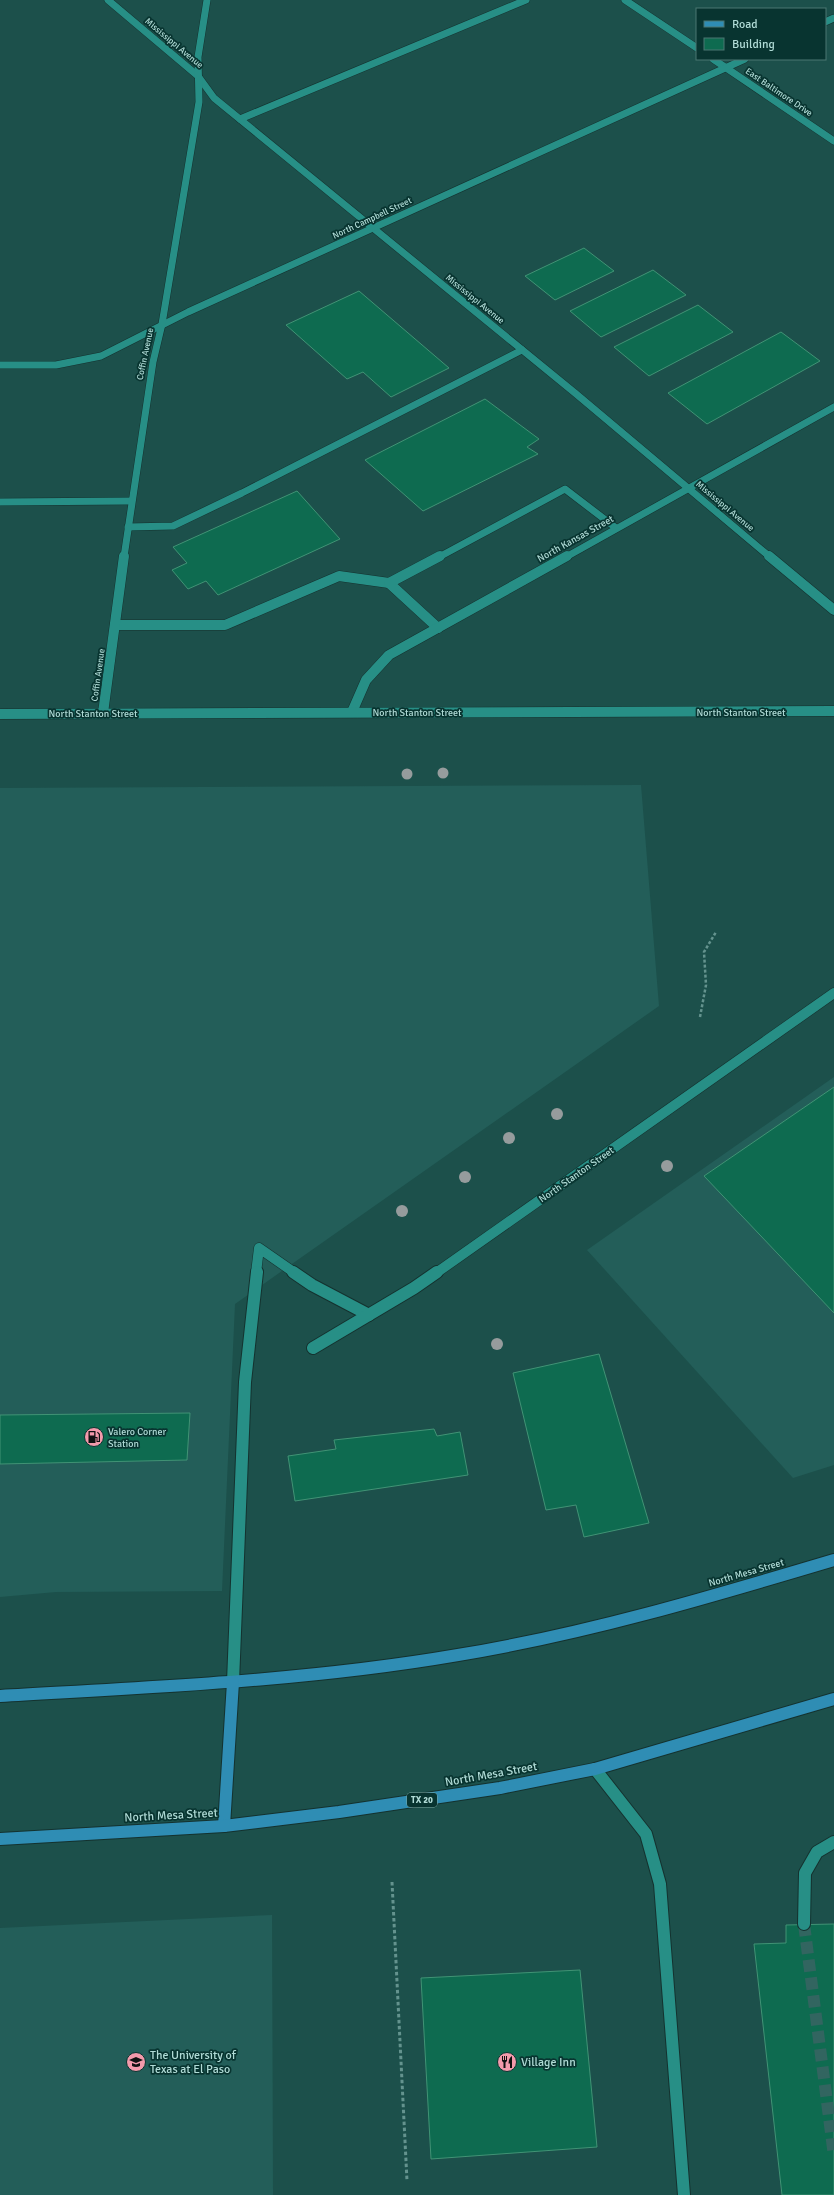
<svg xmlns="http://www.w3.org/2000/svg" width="834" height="2195" font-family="Signika,sans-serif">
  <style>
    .built { fill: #235e59 }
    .building { fill: #0e6b50; stroke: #419375 }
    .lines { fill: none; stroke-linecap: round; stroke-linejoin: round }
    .minor-tunnel { stroke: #326560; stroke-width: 12; stroke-dasharray: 12 6; stroke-linecap: butt }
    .minor-far2-casing { stroke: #14322f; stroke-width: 8 }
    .minor-far1-casing { stroke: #14322f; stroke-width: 11 }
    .minor-casing { stroke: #14322f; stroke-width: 14 }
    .major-casing { stroke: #14322f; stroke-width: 14 }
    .path-far1 { stroke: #64938e; stroke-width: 2.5; stroke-dasharray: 3 2; stroke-linecap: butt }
    .path { stroke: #64938e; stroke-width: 3; stroke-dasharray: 3.5 2.5; stroke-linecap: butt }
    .minor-far2 { stroke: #278f86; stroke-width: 7 }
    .minor-far1 { stroke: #278f86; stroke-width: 10 }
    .minor { stroke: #278f86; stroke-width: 12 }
    .major { stroke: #2f8db4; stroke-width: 12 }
    .tree { fill: #969c9d }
    .labels { text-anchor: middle; stroke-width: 3.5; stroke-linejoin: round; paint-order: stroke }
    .far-street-label { font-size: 9px; fill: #b0dbd6; stroke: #083430 }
    .shield { fill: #083430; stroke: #7ea9a4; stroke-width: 1 }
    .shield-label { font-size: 9px; font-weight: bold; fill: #b0dbd6 }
    .street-label { font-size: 10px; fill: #b0dbd6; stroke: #083430 }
    .poi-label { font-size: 10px; fill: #b0dbd6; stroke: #083430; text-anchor: start }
    .near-street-label { font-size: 12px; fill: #b0dbd6; stroke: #083430 }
    .near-poi-label { font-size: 12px; fill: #b0dbd6; stroke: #083430; text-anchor: start }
  </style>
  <rect width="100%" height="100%" fill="#1c504b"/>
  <!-- built -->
  <g class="built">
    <path d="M 641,785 L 659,1006 L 235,1304 L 222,1591 L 56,1592 L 0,1597 L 0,788 Z"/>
    <path d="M 834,1077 L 834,1465 L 793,1478 L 587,1250 Z"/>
    <path d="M 272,1915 L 273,2195 L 0,2195 L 0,1928 Z"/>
  </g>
  <!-- building -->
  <g class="building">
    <path d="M 584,248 L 614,271 L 555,300 L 525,276 Z"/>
    <path d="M 653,270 L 686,295 L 601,337 L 570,311 Z"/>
    <path d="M 359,291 L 449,368 L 391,397 L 363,372 L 347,379 L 286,325 Z"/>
    <path d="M 698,305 L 733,332 L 649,376 L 614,347 Z"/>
    <path d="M 781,332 L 820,361 L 707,424 L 668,393 Z"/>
    <path d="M 485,399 L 539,439 L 527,447 L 538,454 L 423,511 L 365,460 Z"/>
    <path d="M 297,491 L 340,539 L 218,595 L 206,581 L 188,589 L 172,570 L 187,563 L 173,547 Z"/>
    <path d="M 834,1087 L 834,1313 L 704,1176 Z"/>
    <path d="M 599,1354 L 649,1523 L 584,1537 L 576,1505 L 546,1510 L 513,1373 Z"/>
    <path d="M 190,1413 L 187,1460 L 0,1464 L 0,1415 Z"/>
    <path d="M 434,1429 L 437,1436 L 460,1432 L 468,1475 L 295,1501 L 288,1456 L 336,1449 L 334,1440 Z"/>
    <path d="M 834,1924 L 834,2195 L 782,2195 L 754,1944 L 786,1943 L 786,1925 Z"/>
    <path d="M 580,1970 L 597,2147 L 431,2159 L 421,1978 Z"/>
  </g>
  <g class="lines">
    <!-- minor-tunnel -->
    <path class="minor-tunnel" d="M 804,1924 L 834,2156"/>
    <!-- minor-far2 casing -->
    <g class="minor-far2-casing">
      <g id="minor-far2">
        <path d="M 108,0 L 198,76 L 214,98 L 575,393 L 770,557"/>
        <path d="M 625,0 L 697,48"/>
        <path d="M 825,22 L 834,18"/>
        <path d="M 713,59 L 834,141"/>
        <path d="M 240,119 L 526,0"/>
        <path d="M 0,365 L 56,365 L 101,356 L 188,312 L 745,59"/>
        <path d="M 0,502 L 131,501"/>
        <path d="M 128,527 L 173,526 L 242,493 L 522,350"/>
        <path d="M 124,557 L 153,362 L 162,324 L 199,102 L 198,57 L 207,0"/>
        <path d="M 439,557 L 565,489 L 616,528"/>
        <path d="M 566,557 L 834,407"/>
      </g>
    </g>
    <!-- minor-far1 casing -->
    <g class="minor-far1-casing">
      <g id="minor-far1">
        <path d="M 769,556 L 834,610"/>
        <path d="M 115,625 L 225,625 L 339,576 L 389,583"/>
        <path d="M 438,628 L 389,583 L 440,556"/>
        <path d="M 352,712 L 366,680 L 389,655 L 567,556"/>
        <path d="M 103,713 L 124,556"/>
        <path d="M 0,714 L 834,711"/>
        <path d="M 256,1273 L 259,1248 L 295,1273"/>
        <path d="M 436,1273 L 834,993"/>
      </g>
    </g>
    <!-- minor casing -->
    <g class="minor-casing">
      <g id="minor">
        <path d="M 293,1272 L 312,1285 L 369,1315"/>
        <path d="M 313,1348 L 414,1288 L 437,1272"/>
        <path d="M 233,1682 L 245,1382 L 257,1272"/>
        <path d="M 595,1769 L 646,1834 L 660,1884 L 684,2195"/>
        <path d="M 804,1924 L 805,1873 L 817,1852 L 834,1842"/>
      </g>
    </g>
    <!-- major casing -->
    <g class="major-casing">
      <g id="major">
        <path d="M 0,1696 C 153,1687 307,1681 458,1655 C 586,1634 710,1597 834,1560"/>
        <path d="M 224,1826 L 233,1682"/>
        <path d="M 0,1839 L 224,1826 L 339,1812 L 500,1788 L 595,1769 L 834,1699"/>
      </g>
    </g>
    <!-- path-far1 -->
    <path class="path-far1" d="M 700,1017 L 706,985 L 704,952 L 716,932"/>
    <!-- path -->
    <path class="path" d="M 392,1882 L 407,2181"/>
    <!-- minor-far2 -->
    <use href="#minor-far2" class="minor-far2"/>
    <!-- minor-far1 -->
    <use href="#minor-far1" class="minor-far1"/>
    <!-- minor -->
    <use href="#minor" class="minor"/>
    <!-- major -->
    <use href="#major" class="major"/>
  </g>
  <!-- trees -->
  <g class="tree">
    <circle cx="443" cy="773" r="5.5"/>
    <circle cx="407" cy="774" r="5.5"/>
    <circle cx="557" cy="1114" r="6"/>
    <circle cx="509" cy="1138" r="6"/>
    <circle cx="667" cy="1166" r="6"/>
    <circle cx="465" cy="1177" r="6"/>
    <circle cx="402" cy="1211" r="6"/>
    <circle cx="497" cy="1344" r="6"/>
  </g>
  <!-- icons -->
  <defs>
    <g id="fuel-disc" transform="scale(1)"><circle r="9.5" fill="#f39aab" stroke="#083430"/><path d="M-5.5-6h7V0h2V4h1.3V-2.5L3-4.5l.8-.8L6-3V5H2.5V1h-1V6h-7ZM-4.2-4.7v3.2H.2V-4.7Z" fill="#111"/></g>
    <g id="university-disc" transform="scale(1)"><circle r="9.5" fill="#f39aab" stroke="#083430"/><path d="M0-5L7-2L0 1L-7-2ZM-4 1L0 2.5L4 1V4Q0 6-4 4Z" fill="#111"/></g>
    <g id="restaurant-disc" transform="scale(1)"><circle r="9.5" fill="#f39aab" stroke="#083430"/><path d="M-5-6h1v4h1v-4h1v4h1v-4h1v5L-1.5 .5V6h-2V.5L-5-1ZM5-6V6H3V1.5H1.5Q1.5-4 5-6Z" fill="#111"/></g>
  </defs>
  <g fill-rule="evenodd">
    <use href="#fuel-disc" x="94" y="1437"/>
    <use href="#university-disc" x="136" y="2062"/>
    <use href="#restaurant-disc" x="507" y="2062"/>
  </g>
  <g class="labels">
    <!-- far-street labels -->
    <g class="far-street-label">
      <text transform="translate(174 43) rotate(40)" y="3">Mississippi Avenue</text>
      <text transform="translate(779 92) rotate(34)" y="3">East Baltimore Drive</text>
      <text transform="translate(372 218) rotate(-25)" y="3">North Campbell Street</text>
      <text transform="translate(475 299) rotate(39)" y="3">Mississippi Avenue</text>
      <text transform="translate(145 354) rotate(-78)" y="3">Coffin Avenue</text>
      <text transform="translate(725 506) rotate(40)" y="3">Mississippi Avenue</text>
      <text transform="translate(98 675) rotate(-82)" y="3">Coffin Avenue</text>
    </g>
    <!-- shield labels -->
    <rect class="shield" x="407" y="1793" width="30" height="14" rx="3"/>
    <g class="shield-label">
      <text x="422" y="1803">TX 20</text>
    </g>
    <!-- street labels -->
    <g class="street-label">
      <text transform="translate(575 538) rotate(-29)" y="4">North Kansas Street</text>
      <text x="417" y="716">North Stanton Street</text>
      <text x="741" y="716">North Stanton Street</text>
      <text x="93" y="717">North Stanton Street</text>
      <text transform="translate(576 1174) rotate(-35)" y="4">North Stanton Street</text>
      <text transform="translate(746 1572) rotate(-16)" y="4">North Mesa Street</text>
    </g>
    <!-- poi labels -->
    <g class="poi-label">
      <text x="108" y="1435">Valero Corner<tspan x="108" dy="12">Station</tspan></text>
    </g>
    <!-- near-street labels -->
    <g class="near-street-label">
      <text transform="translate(491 1774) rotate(-10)" y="4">North Mesa Street</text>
      <text transform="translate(171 1815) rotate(-3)" y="4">North Mesa Street</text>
    </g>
    <!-- near-poi labels -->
    <g class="near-poi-label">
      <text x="150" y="2059">The University of<tspan x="150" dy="14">Texas at El Paso</tspan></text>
      <text x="521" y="2066">Village Inn</text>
    </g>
  </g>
  <!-- legend -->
  <rect x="696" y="8" width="130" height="52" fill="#083430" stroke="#4b7772"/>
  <rect x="704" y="21" width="20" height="6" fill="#2f8db4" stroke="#4b7772"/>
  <text x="732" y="28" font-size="12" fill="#b0dbd6">Road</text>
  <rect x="704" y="38" width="20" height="12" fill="#0e6b50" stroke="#4b7772"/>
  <text x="732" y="48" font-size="12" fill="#b0dbd6">Building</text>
</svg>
